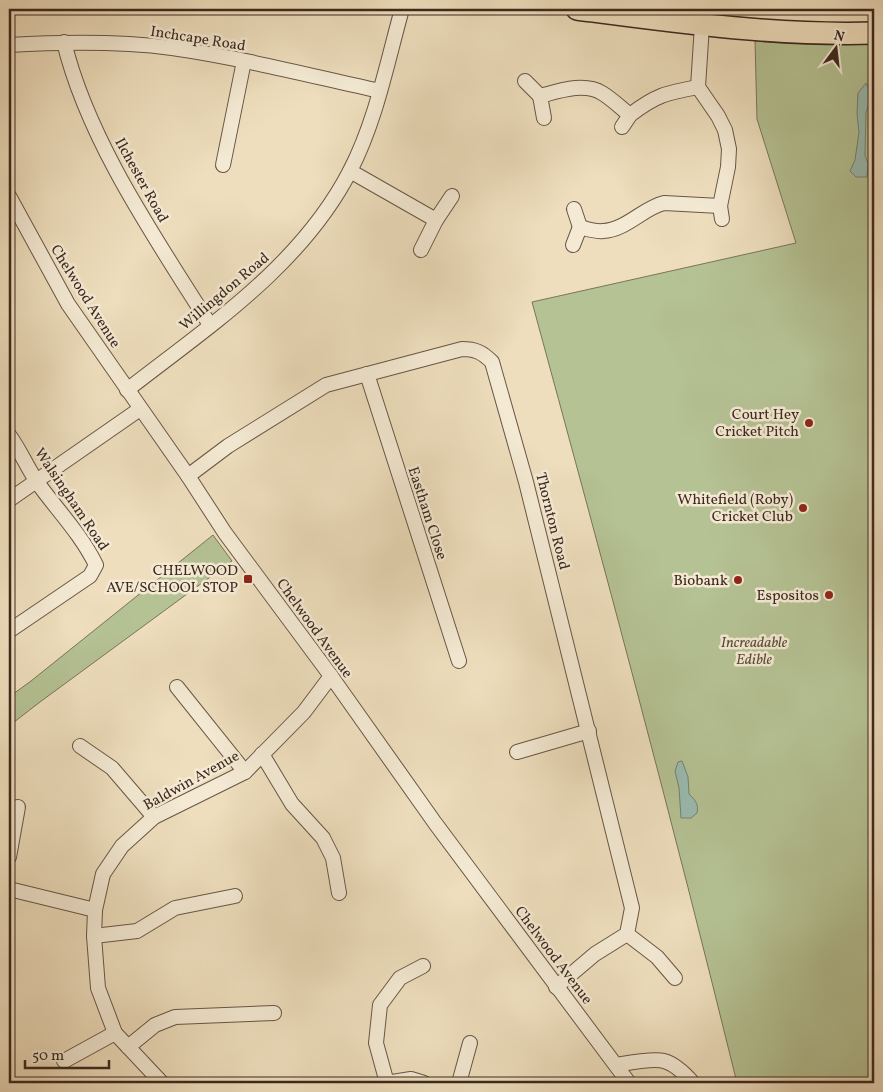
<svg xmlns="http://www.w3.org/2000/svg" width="883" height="1092" font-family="Vollkorn,serif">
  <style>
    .green { fill: #b5c294; stroke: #78755a }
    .water { fill: #99bcb1; stroke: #748177 }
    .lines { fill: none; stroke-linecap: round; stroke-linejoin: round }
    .stream { stroke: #748177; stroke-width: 3 }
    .street-casing { stroke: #685646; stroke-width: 16 }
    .primary-casing { stroke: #3c281f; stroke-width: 24 }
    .street { stroke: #f4ead4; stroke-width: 14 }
    .primary { stroke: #eedebd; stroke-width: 21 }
    .poi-dot { fill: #8f2418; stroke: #f4ead4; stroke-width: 2 }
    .labels { text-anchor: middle; stroke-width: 5; stroke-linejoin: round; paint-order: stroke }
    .street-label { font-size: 15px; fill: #3c281f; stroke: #f4ead4 }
    .poi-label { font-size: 15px; fill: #3c281f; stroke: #f4ead4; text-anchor: end }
    .park-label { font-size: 15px; font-style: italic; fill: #5a4e3c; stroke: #f4ead4 }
  </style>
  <rect width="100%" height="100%" fill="#eedebd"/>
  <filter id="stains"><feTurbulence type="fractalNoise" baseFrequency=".004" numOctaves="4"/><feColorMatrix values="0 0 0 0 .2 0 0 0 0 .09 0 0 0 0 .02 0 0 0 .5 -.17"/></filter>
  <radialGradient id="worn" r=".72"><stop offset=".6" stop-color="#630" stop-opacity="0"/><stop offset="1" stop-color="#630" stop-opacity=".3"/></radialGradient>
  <!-- green -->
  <g class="green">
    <path d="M 755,41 L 874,41 L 874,1083 L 737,1083 C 673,822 603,562 532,302 L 796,243 L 757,119 Z"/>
    <path d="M 213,535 L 232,561 L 40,702 L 9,726 L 9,697 L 31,681 Z"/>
  </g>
  <!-- water -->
  <g class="water">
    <path d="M 866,83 L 870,91 L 871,99 L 866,112 L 865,156 L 868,163 L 867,177 L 856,177 L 850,171 L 855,160 L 859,132 L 857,114 L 858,93 Z"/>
    <path d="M 682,761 L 688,777 L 689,794 C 695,800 699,804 697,813 L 691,818 L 681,818 L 679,788 L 675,771 L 678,762 Z"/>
  </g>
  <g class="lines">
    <!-- stream -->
    <path class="stream" d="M 869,832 L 874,835"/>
    <!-- street casing -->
    <g class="street-casing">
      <g id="street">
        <path d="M 64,42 C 88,141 156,239 210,325"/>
        <path d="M 9,45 C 63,42 118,41 172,48 C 242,58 311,76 380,91"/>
        <path d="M 525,81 L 540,96"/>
        <path d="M 540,96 C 559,91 584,82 602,93 C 612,99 621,108 630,115 C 656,95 666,93 698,87"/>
        <path d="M 540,96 L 544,118"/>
        <path d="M 622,127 L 630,115"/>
        <path d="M 223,165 L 244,61"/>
        <path d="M 350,171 L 436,220"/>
        <path d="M 9,196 L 68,304 L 188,476 L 225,533 L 331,676 L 435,823 L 629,1083"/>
        <path d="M 720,206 L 722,219"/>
        <path d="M 574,209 L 580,227"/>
        <path d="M 580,227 C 587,229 596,232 603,231 C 626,230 643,208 664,203 L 720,206 L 728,167 L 729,149 L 725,130 L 718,116 L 698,87 L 702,25"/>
        <path d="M 573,245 L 580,227"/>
        <path d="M 421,250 L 436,220 L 452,196"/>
        <path d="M 367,374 L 459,661"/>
        <path d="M 127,390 C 209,326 301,266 350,171 C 376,121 387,63 402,9"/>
        <path d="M 9,435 C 20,450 27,467 37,482 C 57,510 81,534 96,565 L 90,576 L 9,631"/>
        <path d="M 188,476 L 228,446 L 326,385 L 462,349 C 475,349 482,352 492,362 L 526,482 L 632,908 L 627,934 L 595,954 L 556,987"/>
        <path d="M 9,500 L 140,409"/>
        <path d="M 177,687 L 245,772"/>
        <path d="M 80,746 L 112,768 L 154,817"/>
        <path d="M 517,752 L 589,731"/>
        <path d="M 262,754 L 292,804 L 323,838 L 333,858 L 339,893"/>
        <path d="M 9,857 L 18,807"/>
        <path d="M 9,889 L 95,910"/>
        <path d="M 627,934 L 657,957 L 675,978"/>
        <path d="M 94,936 L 137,931 L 175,908 L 235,896"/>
        <path d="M 128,1047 L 155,1025 L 175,1017 L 274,1013"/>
        <path d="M 64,1061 L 115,1033"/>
        <path d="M 616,1065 C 628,1063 653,1058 664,1061 C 675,1064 686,1075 693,1083"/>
        <path d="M 162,1083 L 115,1033 L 98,988 L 94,936 L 95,910 L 103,874 L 122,846 L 154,817 L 245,772 L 304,712 L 331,676"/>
        <path d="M 386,1083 L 411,1079 L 424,1083"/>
        <path d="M 387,1083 L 376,1043 L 380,1005 L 400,978 L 423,966"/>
        <path d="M 459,1083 L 470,1043"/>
      </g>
    </g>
    <!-- primary casing -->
    <g class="primary-casing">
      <path id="primary" d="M 577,9 C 676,22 775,36 874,33"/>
    </g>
    <!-- street -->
    <use href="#street" class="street"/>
    <!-- primary -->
    <use href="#primary" class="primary"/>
  </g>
  <!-- markers -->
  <g class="poi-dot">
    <circle cx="809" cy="423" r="5"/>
    <circle cx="803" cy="508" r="5"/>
    <rect x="243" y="574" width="10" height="10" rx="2.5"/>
    <circle cx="738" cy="580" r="5"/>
    <circle cx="829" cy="595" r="5"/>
  </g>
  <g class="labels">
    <!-- street labels -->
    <g class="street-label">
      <text transform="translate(198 38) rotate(9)" y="5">Inchcape Road</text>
      <text transform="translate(142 180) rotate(61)" y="5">Ilchester Road</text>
      <text transform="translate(224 291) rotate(-40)" y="5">Willingdon Road</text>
      <text transform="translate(86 296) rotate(58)" y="5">Chelwood Avenue</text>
      <text transform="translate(72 499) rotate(56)" y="5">Walsingham Road</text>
      <text transform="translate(428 513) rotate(72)" y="5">Eastham Close</text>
      <text transform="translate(553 521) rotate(76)" y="5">Thornton Road</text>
      <text transform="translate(315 628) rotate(54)" y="5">Chelwood Avenue</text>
      <text transform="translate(191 780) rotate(-29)" y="5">Baldwin Avenue</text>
      <text transform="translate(554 955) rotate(53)" y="5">Chelwood Avenue</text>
    </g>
    <!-- poi labels -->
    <g class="poi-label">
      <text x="799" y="419">Court Hey<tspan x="799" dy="17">Cricket Pitch</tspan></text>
      <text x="793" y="504">Whitefield (Roby)<tspan x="793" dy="17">Cricket Club</tspan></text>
      <text x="238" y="575">CHELWOOD<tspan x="238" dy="17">AVE/SCHOOL STOP</tspan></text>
      <text x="728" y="585">Biobank</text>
      <text x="819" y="600">Espositos</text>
    </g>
    <!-- park labels -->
    <g class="park-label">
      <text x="754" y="647">Increadable<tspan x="754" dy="17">Edible</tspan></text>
    </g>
  </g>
  <!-- margin -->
  <rect width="883" height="1092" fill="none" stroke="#eedebd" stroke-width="30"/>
  <rect x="10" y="10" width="863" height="1072" fill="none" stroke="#3c281f" stroke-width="2.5"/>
  <rect x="15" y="15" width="853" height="1062" fill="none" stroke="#3c281f"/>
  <!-- north arrow -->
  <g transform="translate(836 48) rotate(15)" stroke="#f4ead4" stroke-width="4" paint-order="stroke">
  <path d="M0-4L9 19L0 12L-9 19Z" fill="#3c281f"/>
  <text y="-8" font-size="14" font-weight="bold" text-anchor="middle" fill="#3c281f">N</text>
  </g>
  <!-- scale -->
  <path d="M25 1060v8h84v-8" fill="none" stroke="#3c281f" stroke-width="2.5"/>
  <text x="32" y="1060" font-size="15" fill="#3c281f" stroke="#f4ead4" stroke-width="4" paint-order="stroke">50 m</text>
  <rect width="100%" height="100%" filter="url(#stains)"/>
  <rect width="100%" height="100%" fill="url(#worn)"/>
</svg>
